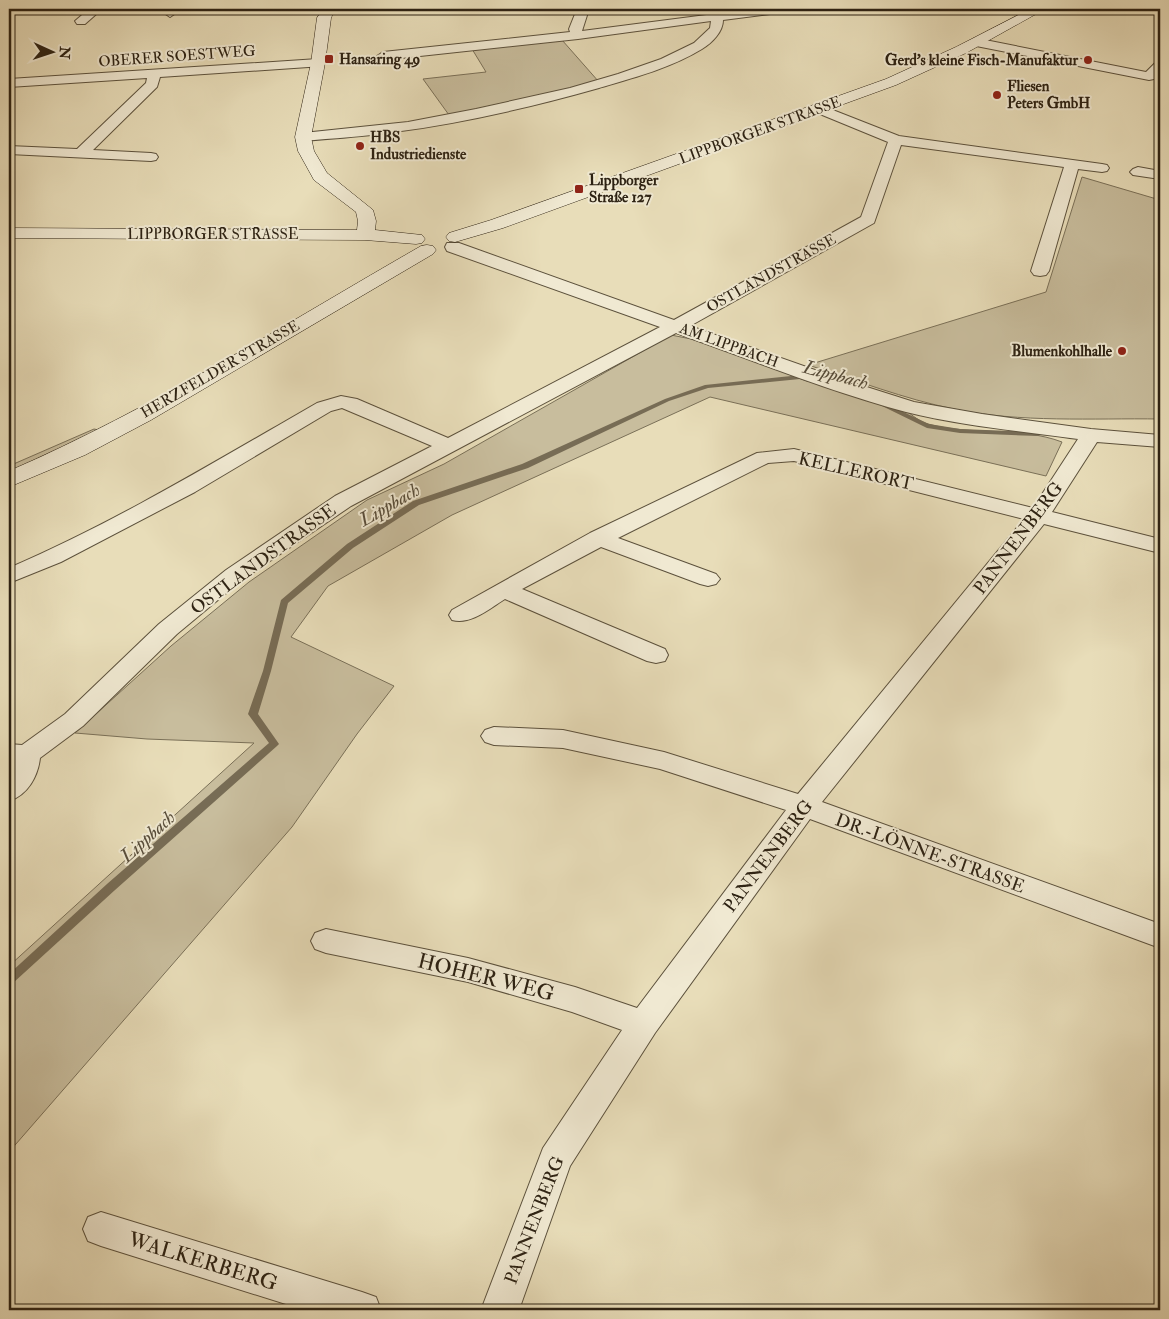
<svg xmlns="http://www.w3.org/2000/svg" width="1169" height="1319" font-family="'IM FELL Double Pica',serif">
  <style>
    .green { fill: #c8bd9d; stroke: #7a7058 }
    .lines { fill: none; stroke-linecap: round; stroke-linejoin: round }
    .stream { fill: #776c55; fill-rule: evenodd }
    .street-casing { stroke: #5c513c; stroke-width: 2 }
    .secondary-casing { stroke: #2d2213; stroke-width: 1 }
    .street { fill: #f0e9d2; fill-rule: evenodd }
    .secondary { fill: #f0e9d2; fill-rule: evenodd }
    .poi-dot { fill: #8f2418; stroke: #f0e9d2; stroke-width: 2 }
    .labels { text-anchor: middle; stroke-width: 4; stroke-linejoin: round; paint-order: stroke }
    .far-street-label { font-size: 15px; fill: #2d2213; stroke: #f0e9d2 }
    .far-poi-label { font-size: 15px; font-weight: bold; fill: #2d2213; stroke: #f0e9d2; text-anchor: start }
    .street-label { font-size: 18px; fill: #2d2213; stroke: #f0e9d2 }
    .water-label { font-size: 19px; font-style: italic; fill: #584d3a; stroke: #f0e9d2 }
    .near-street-label { font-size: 21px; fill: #2d2213; stroke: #f0e9d2 }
  </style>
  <rect width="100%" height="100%" fill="#e8ddb9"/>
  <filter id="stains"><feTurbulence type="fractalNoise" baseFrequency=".004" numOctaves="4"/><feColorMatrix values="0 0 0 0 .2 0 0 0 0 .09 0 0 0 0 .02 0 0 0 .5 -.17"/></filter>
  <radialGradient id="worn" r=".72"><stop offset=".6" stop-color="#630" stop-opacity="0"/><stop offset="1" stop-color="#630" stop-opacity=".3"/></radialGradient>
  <!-- green -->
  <g class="green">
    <path d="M 562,40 L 599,82 L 449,115 L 423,79 L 486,72 L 472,49 Z"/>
    <path d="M 1082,177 L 1160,200 L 1160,419 C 1093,418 1020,423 954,409 C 904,399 856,380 808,365 L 1046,292 Z"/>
    <path d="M 671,335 L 691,339 L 905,410 C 912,415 920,422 928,424 C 971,436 1020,426 1062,442 L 1046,476 L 710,397 L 452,515 L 328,586 L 291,637 L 394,686 L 357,734 L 292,827 L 9,1152 L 9,966 L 254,743 L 147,739 L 75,733 L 171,646 L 249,582 L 367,500 L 444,464 Z"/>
    <path d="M 94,429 L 104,431 L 9,474 L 9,466 Z"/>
  </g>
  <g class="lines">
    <!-- stream -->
    <g class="stream">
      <path d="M 801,375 L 811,380 L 808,382 L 800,379 L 708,388 L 669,401 L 528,468 L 419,505 L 353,548 L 288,603 L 271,671 L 258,714 L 279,744 L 277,746 L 115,890 L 13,983 L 9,984 L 9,974 L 107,884 L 269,743 L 248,714 L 263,671 L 281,600 L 347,544 L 413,501 L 522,464 L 665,399 L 705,385 Z"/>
      <path d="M 882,402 L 929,424 L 960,429 L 1038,432 L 1042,434 L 1038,436 L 960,433 L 927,428 L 880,405 L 880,403 Z"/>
    </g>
    <!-- street casing -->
    <g class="street-casing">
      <g id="street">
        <path d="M 89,9 L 102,9 L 85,24 L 77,24 L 75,21 Z"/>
        <path d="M 168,9 L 182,9 L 170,17 L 164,13 Z"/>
        <path d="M 577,9 L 589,9 L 582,31 L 753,9 L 784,9 L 778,13 L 723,20 C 723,32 712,43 702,49 C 671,68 633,78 599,88 C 532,107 463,123 394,132 C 364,137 333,138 303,141 L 298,140 L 296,137 L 298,134 L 303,133 L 408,122 L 476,109 L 570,88 L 618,74 L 661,59 L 694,43 L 710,28 L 711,21 L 578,39 L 383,60 L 377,56 L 383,52 L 570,32 L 569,29 Z"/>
        <path d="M 975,38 L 1146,72 L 1155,63 L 1160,62 L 1160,73 L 1154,79 L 1149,80 L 971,45 L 969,42 Z"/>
        <path d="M 318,59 L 323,60 L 324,63 L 323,66 L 160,77 L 157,87 L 93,150 L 151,153 L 156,154 L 158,157 L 156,160 L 151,161 L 9,154 L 9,146 L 77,149 L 146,83 L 147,78 L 9,87 L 9,79 Z"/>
        <path d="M 820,105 L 899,136 L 1102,164 L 1107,165 L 1109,168 L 1107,171 L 1102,172 L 1078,169 L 1049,271 L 1046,275 L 1040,276 L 1034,275 L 1031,271 L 1064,167 L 901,145 L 874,223 L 690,326 L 832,376 L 914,402 L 982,414 L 1091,429 L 1160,435 L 1160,447 L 1097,442 L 1052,512 L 1160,539 L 1160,553 L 1044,524 L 822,802 L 1160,924 L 1160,948 L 810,819 L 655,1033 L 570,1166 L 519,1310 L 481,1310 L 543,1148 L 622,1030 L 572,1012 L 468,982 L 326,953 L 315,949 L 311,941 L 315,933 L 326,929 L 468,958 L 575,987 L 637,1008 L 786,810 L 660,769 L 563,748 L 494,745 L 485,742 L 481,736 L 485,730 L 494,727 L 563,730 L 664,752 L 798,794 L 1024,519 L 794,461 L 768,463 L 618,538 L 716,574 L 720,579 L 716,584 L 708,586 L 700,584 L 601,547 L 522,589 L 665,649 L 668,655 L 665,661 L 656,663 L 647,661 L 505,599 C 489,609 471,625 452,620 L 449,615 L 452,610 L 590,533 L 757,453 L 794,449 L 1033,508 L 1078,439 C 1021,431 962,426 906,412 C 828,391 752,360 676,333 L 351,506 L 242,580 L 177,634 L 83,726 L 40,758 C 38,776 28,795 9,801 L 9,773 L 12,770 L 13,762 L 9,762 L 9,744 L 22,745 L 65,714 L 159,624 L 226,570 L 335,496 L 432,446 L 342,408 L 331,411 L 195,492 L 61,562 L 9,583 L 9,568 C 116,522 216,461 317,403 L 341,396 L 357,399 L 448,438 L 660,327 L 447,251 L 445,247 L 447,243 L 459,243 L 674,320 L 861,217 L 888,142 L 815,112 L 813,109 Z"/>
        <path d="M 1138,167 L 1160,171 L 1160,179 L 1133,175 L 1130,172 L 1133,169 Z"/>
        <path d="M 101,1212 L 362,1292 L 376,1297 L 381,1310 L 305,1310 L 101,1246 L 88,1241 L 83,1229 L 88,1217 Z"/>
      </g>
    </g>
    <!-- secondary casing -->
    <g class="secondary-casing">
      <g id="secondary">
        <path d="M 323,9 L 335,9 L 331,18 L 325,63 L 311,137 L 314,151 L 327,173 L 373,210 L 376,221 L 375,230 L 422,235 L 425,239 L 422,243 L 416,244 L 365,240 L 9,238 L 9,228 L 357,230 L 358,221 L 356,212 L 314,180 L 298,151 L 295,137 L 311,63 L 317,18 Z"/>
        <path d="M 1030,9 L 1045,9 L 966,53 L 896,85 L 503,228 L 455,242 L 449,241 L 446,237 L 449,233 L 491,220 L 886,79 L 956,47 Z"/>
        <path d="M 427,245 L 433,246 L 436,250 L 433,254 L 151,420 L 85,455 L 9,487 L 9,471 C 152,409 285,324 421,246 Z"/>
      </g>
    </g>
    <!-- street -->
    <use href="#street" class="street"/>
    <!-- secondary -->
    <use href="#secondary" class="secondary"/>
  </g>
  <!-- markers -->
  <g class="poi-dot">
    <rect x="324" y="54" width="10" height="10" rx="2.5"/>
    <circle cx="1088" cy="60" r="5"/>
    <circle cx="997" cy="95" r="5"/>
    <circle cx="360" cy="146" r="5"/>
    <rect x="574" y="184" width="10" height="10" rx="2.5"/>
    <circle cx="1122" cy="351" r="5"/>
  </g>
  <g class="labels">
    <!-- far-street labels -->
    <g class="far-street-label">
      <text transform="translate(177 56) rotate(-4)" y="5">OBERER SOESTWEG</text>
      <text transform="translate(760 130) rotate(-20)" y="5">LIPPBORGER STRASSE</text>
      <text x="213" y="239">LIPPBORGER STRASSE</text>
      <text transform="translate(771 273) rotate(-29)" y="5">OSTLANDSTRASSE</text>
      <text transform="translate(729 345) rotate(20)" y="5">AM LIPPBACH</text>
      <text transform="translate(220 369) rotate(-30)" y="5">HERZFELDER STRASSE</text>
    </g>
    <!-- far-poi labels -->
    <g class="far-poi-label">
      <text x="339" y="64">Hansaring 49</text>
      <text x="1078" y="65" text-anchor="end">Gerd's kleine Fisch-Manufaktur</text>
      <text x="1007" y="91">Fliesen<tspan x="1007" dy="17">Peters GmbH</tspan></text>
      <text x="370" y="142">HBS<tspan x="370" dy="17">Industriedienste</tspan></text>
      <text x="589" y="185">Lippborger<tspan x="589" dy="17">Straße 127</tspan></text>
      <text x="1112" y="356" text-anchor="end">Blumenkohlhalle</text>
    </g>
    <!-- street labels -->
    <g class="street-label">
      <text transform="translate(856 471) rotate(13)" y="6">KELLERORT</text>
      <text transform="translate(1018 538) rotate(-53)" y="6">PANNENBERG</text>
      <text transform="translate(263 559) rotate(-36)" y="6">OSTLANDSTRASSE</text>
      <text transform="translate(930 853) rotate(20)" y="6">DR.-LÖNNE-STRASSE</text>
      <text transform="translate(768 856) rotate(-53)" y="6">PANNENBERG</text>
      <text transform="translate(534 1220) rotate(-69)" y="6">PANNENBERG</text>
    </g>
    <!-- water labels -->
    <g class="water-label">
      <text transform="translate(836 374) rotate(15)" y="7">Lippbach</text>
      <text transform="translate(389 504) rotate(-30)" y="7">Lippbach</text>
      <text transform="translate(147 836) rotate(-42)" y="7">Lippbach</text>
    </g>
    <!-- near-street labels -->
    <g class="near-street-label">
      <text transform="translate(486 977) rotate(14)" y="7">HOHER WEG</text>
      <text transform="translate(203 1261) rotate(17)" y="7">WALKERBERG</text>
    </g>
  </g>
  <!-- margin -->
  <rect width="1169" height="1319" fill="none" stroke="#e8ddb9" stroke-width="30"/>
  <rect x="10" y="10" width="1149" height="1299" fill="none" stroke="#2d2213" stroke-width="2.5"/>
  <rect x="15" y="15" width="1139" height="1289" fill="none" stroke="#2d2213"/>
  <!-- north arrow -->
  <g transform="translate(52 52) rotate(93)" stroke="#f0e9d2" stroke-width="4" paint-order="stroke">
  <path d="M0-4L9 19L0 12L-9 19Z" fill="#2d2213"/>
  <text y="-8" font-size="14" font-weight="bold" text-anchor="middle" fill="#2d2213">N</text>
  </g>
  <rect width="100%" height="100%" filter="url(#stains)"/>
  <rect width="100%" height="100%" fill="url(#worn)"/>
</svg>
